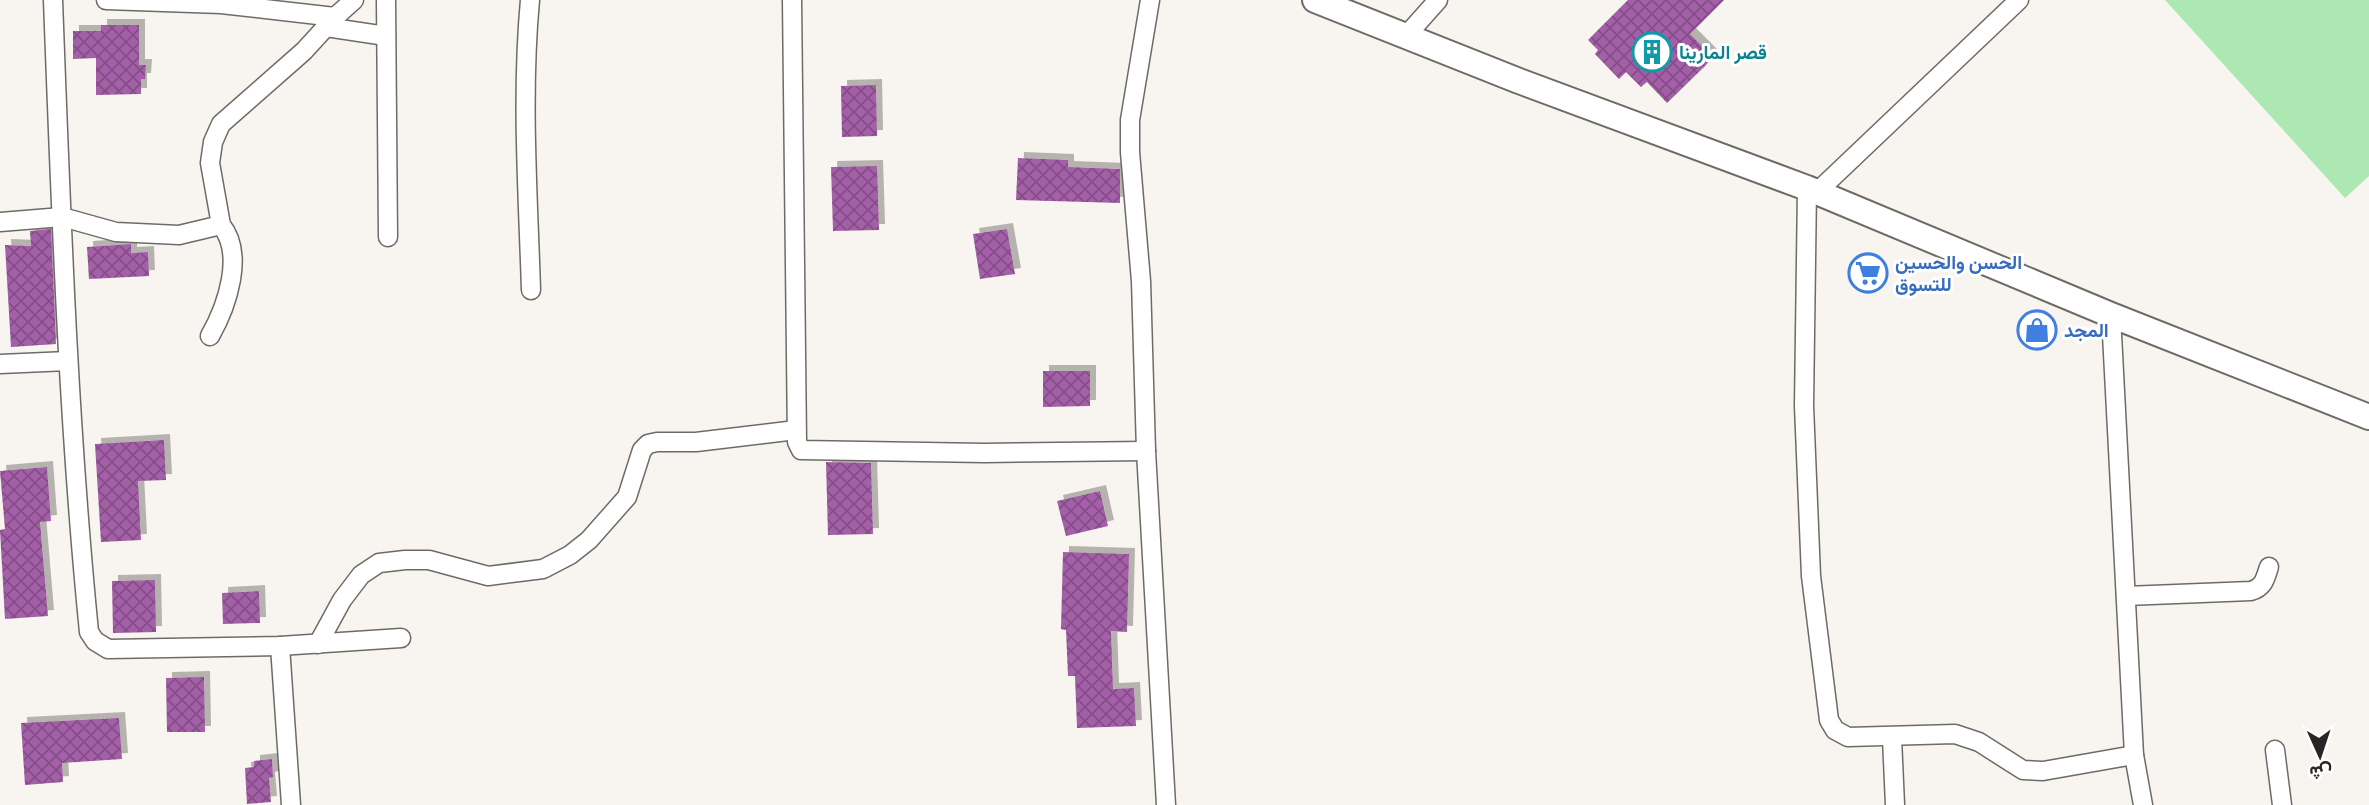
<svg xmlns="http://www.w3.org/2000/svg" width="2369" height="805" font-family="'Source Sans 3',Vazirmatn,sans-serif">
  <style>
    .green { fill: #ade8b2 }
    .building { fill: url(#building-cross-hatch); filter: url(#shadow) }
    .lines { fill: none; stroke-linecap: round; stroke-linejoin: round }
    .street-casing { stroke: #6e6b67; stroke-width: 21 }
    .secondary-casing { stroke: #6e6b67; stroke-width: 28 }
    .street { stroke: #fff; stroke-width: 18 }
    .secondary { stroke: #fff; stroke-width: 24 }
    .labels { text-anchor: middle; stroke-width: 6; stroke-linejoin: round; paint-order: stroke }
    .culture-label { font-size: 19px; font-weight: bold; fill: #0d838f; stroke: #fff; text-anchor: start }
    .shop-label { font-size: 19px; font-weight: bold; fill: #366cbe; stroke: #fff; text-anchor: start }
  </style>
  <defs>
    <pattern id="building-cross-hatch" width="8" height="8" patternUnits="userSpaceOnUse" patternTransform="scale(1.75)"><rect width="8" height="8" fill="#a35fa7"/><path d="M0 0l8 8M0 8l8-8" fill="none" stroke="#854e88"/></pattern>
    <filter id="shadow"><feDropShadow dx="6" dy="-6" stdDeviation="0" flood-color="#0004"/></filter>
  </defs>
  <rect width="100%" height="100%" fill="#f8f4ef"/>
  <!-- green -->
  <path class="green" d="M 2165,0 L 2369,0 L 2369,176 L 2345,198 Z"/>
  <!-- building -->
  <g class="building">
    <path d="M 1628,0 L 1724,0 L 1690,34 L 1711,55 L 1706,65 L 1667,103 L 1647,82 L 1641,87 L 1626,72 L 1619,79 L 1595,54 L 1598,50 L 1588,40 Z"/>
    <path d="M 101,25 L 139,25 L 139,65 L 146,65 L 145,79 L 141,79 L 141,94 L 96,95 L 96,58 L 73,59 L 73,31 L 101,31 Z"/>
    <path d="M 876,85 L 877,136 L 842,137 L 841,86 Z"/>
    <path d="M 1018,158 L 1068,160 L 1068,167 L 1120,169 L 1120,203 L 1016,200 Z"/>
    <path d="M 877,166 L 879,230 L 833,231 L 831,167 Z"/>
    <path d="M 51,229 L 56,344 L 11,347 L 5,245 L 31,246 L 30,231 Z"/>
    <path d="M 1007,229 L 1015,274 L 980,279 L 973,234 Z"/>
    <path d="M 131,244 L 131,253 L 148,252 L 149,276 L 89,279 L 87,247 Z"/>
    <path d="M 1043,371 L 1090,371 L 1090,406 L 1043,407 Z"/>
    <path d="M 164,440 L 166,480 L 138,481 L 141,540 L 101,542 L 95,444 Z"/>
    <path d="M 826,462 L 871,463 L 873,534 L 828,535 Z"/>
    <path d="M 47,467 L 51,521 L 40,522 L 48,616 L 5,619 L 0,530 L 5,529 L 0,471 Z"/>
    <path d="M 1100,491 L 1108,526 L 1066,536 L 1057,501 Z"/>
    <path d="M 1063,552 L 1129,554 L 1127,632 L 1111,631 L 1113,689 L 1134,688 L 1136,726 L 1077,728 L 1075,676 L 1068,676 L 1066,630 L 1061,629 Z"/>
    <path d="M 155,580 L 156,632 L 113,633 L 112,581 Z"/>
    <path d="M 259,591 L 260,623 L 223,624 L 222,593 Z"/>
    <path d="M 204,677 L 205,732 L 167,732 L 166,678 Z"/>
    <path d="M 119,718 L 122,759 L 62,763 L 63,782 L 25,785 L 21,723 Z"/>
    <path d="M 272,759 L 273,777 L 269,778 L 271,802 L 247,804 L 245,768 L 254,767 L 254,761 Z"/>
  </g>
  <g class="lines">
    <!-- street casing -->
    <g class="street-casing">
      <g id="street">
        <path d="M 53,0 C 61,211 68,422 89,632 L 95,641 L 108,649 L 280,646 L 401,638"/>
        <path d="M 106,0 L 221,4 L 335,17 L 354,0"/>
        <path d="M 386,0 L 388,237"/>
        <path d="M 530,0 C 521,96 528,194 531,290"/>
        <path d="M 792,0 L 797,442 L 801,450 L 985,453 L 1146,451"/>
        <path d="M 1150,0 L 1130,120 L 1130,152 L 1141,281 L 1146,451 L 1166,805"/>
        <path d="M 326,27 L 386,36"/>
        <path d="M 1406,36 L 1438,0"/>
        <path d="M 1807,188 L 1804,406 L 1811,576 L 1829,720 L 1835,730 L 1848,737 L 1955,734 L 1979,742 L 2023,770 L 2043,771 L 2134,755"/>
        <path d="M 1817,192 L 2019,0"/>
        <path d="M 0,222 L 62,217 L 116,232 L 179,235 L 221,225 L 210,163 L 213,142 L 221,124 L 304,51 L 335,17"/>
        <path d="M 2111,315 L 2134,755 L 2143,805"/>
        <path d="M 210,336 C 227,306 245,254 221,225"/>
        <path d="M 0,364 L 68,361"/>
        <path d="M 2126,596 L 2251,591 C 2264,587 2265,579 2269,567"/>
        <path d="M 318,644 L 342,600 L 361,575 L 379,563 L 405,560 L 429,560 L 488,576 L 543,569 L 570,555 L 589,540 L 627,497 L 642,450 L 648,444 L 657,442 L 696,442 L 796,430"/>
        <path d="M 280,646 L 291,805"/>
        <path d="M 1892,738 L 1895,805"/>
        <path d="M 2275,750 L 2282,805"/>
      </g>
    </g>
    <!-- secondary casing -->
    <g class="secondary-casing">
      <path id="secondary" d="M 1315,0 L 1519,81 L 1807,188 L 2111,315 L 2369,417"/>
    </g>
    <!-- street -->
    <use href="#street" class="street"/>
    <!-- secondary -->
    <use href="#secondary" class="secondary"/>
  </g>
  <!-- icons -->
  <defs>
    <g id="building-ring" transform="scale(2.0125)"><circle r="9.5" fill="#fff" stroke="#0f9aa8" stroke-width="1.5"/><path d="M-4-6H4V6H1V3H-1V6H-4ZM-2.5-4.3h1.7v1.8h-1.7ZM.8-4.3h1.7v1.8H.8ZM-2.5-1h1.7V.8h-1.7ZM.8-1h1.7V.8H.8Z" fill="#0f9aa8"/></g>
    <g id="supermarket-ring" transform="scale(2.0125)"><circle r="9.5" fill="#fff" stroke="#3f7fe0" stroke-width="1.5"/><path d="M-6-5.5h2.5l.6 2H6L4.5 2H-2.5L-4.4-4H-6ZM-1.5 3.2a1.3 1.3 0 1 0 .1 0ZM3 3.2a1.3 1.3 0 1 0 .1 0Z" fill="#3f7fe0"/></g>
    <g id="shop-ring" transform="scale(2.0125)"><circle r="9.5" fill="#fff" stroke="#3f7fe0" stroke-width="1.5"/><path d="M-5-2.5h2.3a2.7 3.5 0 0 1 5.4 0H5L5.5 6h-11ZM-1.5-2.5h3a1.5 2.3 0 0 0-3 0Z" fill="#3f7fe0"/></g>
  </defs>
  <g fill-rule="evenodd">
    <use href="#building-ring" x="1652" y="52"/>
    <use href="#supermarket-ring" x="1868" y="273"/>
    <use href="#shop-ring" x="2037" y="330"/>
  </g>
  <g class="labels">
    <!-- culture labels -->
    <g class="culture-label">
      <text x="1679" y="59">قصر المارينا</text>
    </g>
    <!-- shop labels -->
    <g class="shop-label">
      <text x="1895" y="269">الحسن والحسين<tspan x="1895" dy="22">للتسوق</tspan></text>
      <text x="2064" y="337">المجد</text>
    </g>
  </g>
  <!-- north arrow -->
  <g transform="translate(2320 756) rotate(177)" stroke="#ffffff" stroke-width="5" paint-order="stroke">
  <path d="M0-5L12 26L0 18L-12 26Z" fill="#272624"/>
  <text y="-10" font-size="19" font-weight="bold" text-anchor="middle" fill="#272624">ش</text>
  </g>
</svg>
